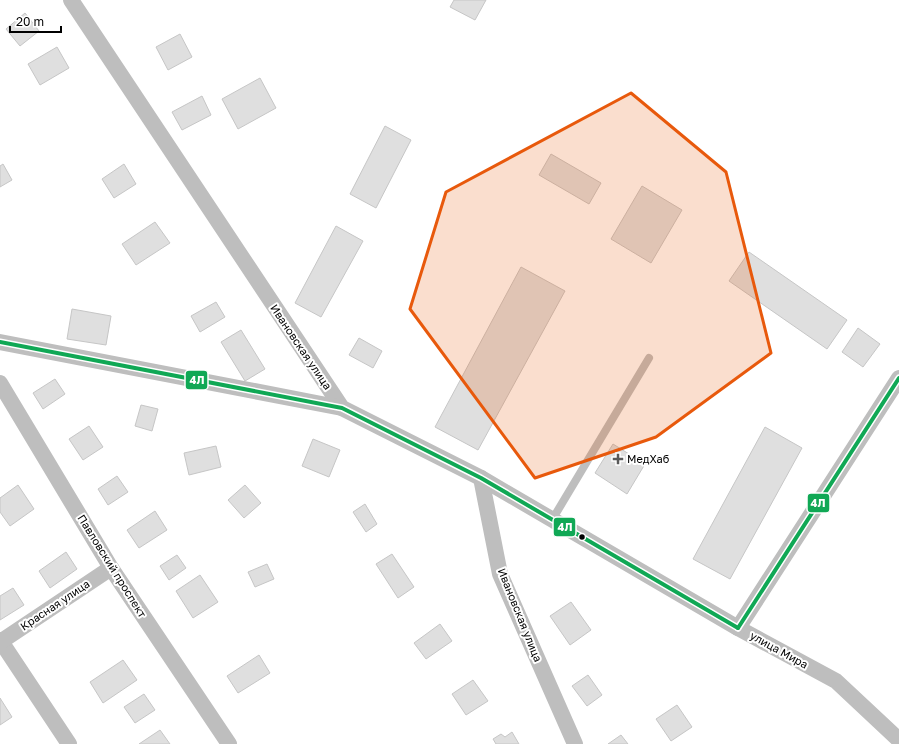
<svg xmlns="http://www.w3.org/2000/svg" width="899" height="744" font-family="'Golos Text',sans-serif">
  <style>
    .building { fill: #dfdfdf; stroke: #c6c6c6 }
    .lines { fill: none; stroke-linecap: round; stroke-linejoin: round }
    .lane { stroke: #bebebe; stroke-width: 8 }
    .street { stroke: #bebebe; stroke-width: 16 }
    .bus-1-casing { stroke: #fff; stroke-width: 7 }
    .bus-1 { stroke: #10a855; stroke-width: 4 }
    .marked { fill: #e8590c; fill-opacity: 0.2; stroke: #e8590c; stroke-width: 3; stroke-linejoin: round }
    .poi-dot { fill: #595959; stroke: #fff; stroke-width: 1.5 }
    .bus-dot { fill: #000; stroke: #fff; stroke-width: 1.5 }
    .labels { text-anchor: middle; stroke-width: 4; stroke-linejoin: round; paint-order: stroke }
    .street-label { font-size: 11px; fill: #000; stroke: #fff }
    .poi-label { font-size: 11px; fill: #000; stroke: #fff; text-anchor: start }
    .line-badge { stroke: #fff; stroke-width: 1.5 }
    .badge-label { font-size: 11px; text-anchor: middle; font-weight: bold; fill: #fff }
  </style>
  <rect width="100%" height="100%" fill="#fff"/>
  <!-- building -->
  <g class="building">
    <path d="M 454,0 L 486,0 L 475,20 L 450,7 Z"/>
    <path d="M 25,13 L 39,31 L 20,46 L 6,29 Z"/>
    <path d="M 180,34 L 192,57 L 168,70 L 156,47 Z"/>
    <path d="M 57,47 L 69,68 L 40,85 L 28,64 Z"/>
    <path d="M 260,78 L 276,108 L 238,129 L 222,99 Z"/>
    <path d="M 202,96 L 211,115 L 182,130 L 172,112 Z"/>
    <path d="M 385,126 L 411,140 L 376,208 L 350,194 Z"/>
    <path d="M 551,154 L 601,183 L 589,204 L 539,175 Z"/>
    <path d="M 3,164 L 12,180 L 0,187 L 0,166 Z"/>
    <path d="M 124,164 L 136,184 L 114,198 L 102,179 Z"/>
    <path d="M 642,186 L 682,210 L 651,263 L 611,239 Z"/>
    <path d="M 155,222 L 170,243 L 136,265 L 122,244 Z"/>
    <path d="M 336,226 L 363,241 L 321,317 L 295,303 Z"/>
    <path d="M 749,252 L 847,320 L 827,349 L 729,281 Z"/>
    <path d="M 521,267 L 565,291 L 478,450 L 435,427 Z"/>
    <path d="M 216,302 L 225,317 L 200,332 L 191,316 Z"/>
    <path d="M 72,309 L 111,316 L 106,345 L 67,339 Z"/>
    <path d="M 858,328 L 880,344 L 863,367 L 842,352 Z"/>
    <path d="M 241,330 L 265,369 L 245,381 L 221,342 Z"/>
    <path d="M 359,338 L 382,351 L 373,368 L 349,355 Z"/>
    <path d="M 55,379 L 65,394 L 43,409 L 33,393 Z"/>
    <path d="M 141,405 L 158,409 L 152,431 L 135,426 Z"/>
    <path d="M 89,426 L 103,447 L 83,460 L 69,439 Z"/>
    <path d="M 765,427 L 802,448 L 730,579 L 693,559 Z"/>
    <path d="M 313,439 L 340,450 L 329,477 L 302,466 Z"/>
    <path d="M 613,444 L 645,464 L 627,494 L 595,473 Z"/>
    <path d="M 216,446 L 221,467 L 189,475 L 184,453 Z"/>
    <path d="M 117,476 L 128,492 L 108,505 L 98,489 Z"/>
    <path d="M 18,485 L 34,509 L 10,526 L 0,512 L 0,498 Z"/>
    <path d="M 245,485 L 261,503 L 244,518 L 228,500 Z"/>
    <path d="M 365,504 L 377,524 L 366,532 L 353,512 Z"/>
    <path d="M 155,511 L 167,530 L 139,548 L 127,530 Z"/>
    <path d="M 66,552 L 77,569 L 50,588 L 39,571 Z"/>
    <path d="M 392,554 L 414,587 L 398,598 L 376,564 Z"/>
    <path d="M 177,555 L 186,568 L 169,580 L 160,566 Z"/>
    <path d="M 267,564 L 274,579 L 255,587 L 248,572 Z"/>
    <path d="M 200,575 L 218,602 L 193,618 L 176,591 Z"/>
    <path d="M 13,588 L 24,605 L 0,620 L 0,596 Z"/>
    <path d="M 571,602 L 591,630 L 570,645 L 550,616 Z"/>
    <path d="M 440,624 L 452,641 L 426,659 L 414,643 Z"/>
    <path d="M 259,655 L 270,673 L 238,693 L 227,676 Z"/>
    <path d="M 123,660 L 137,680 L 103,703 L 90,682 Z"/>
    <path d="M 588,675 L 602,695 L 587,706 L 572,686 Z"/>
    <path d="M 473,680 L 488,701 L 466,715 L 452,694 Z"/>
    <path d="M 144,694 L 155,710 L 135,723 L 124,707 Z"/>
    <path d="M 0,698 L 12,717 L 0,725 Z"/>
    <path d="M 677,705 L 692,727 L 671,741 L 656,719 Z"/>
    <path d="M 160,730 L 170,744 L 139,744 Z"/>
    <path d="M 512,732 L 519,744 L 496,744 L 493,739 L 501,734 L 505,737 Z"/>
    <path d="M 621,735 L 628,744 L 608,744 Z"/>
  </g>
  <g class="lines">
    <!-- lane -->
    <path class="lane" d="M 552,520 L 649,358"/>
    <!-- street -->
    <g class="street">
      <path d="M 71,0 L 342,408 L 481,478 L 738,628 L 836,681 L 899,740"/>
      <path d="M 0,342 L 342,408"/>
      <path d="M 0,383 L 111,568 L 229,744"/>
      <path d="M 481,478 L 500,574 L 575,744"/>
      <path d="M 738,628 L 899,378"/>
      <path d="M 0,640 L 69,744"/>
      <path d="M 0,642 L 111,568"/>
    </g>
    <!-- bus-1 casing -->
    <g class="bus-1-casing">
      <g id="bus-1">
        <path d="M 0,342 L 342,408 L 481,478 L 738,628"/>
        <path d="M 738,628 L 899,378"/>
      </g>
    </g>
    <!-- bus-1 -->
    <use href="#bus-1" class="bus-1"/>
  </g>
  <!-- marked area -->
  <path class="marked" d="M 631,93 L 726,172 L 771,353 L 656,437 L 535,478 L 410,309 L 446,192 Z"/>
  <!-- markers -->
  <path class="poi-dot" d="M616 453h4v4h4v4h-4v4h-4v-4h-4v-4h4z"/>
  <circle class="bus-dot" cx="582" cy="537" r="3.5"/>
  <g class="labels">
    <!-- street labels -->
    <g class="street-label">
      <text transform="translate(301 347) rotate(56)" y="4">Ивановская улица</text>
      <text transform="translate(112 566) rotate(58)" y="4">Павловский проспект</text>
      <text transform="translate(55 605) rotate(-34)" y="4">Красная улица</text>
      <text transform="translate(520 615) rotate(68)" y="4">Ивановская улица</text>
      <text transform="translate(779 650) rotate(29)" y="4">улица Мира</text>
    </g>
    <!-- poi labels -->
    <g class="poi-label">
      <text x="627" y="463">МедХаб</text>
    </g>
  </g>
  <g class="line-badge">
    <rect x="185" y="370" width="23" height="20" rx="4" fill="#10a855"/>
    <rect x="807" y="493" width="23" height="20" rx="4" fill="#10a855"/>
    <rect x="553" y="517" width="23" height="20" rx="4" fill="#10a855"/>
  </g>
  <g class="badge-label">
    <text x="197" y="384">4Л</text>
    <text x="818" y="507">4Л</text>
    <text x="565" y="531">4Л</text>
  </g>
  <!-- scale -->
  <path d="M10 26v6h51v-6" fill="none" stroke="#000000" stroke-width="2"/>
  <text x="16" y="26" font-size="12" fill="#000000" stroke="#ffffff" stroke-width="3" paint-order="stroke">20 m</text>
</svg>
